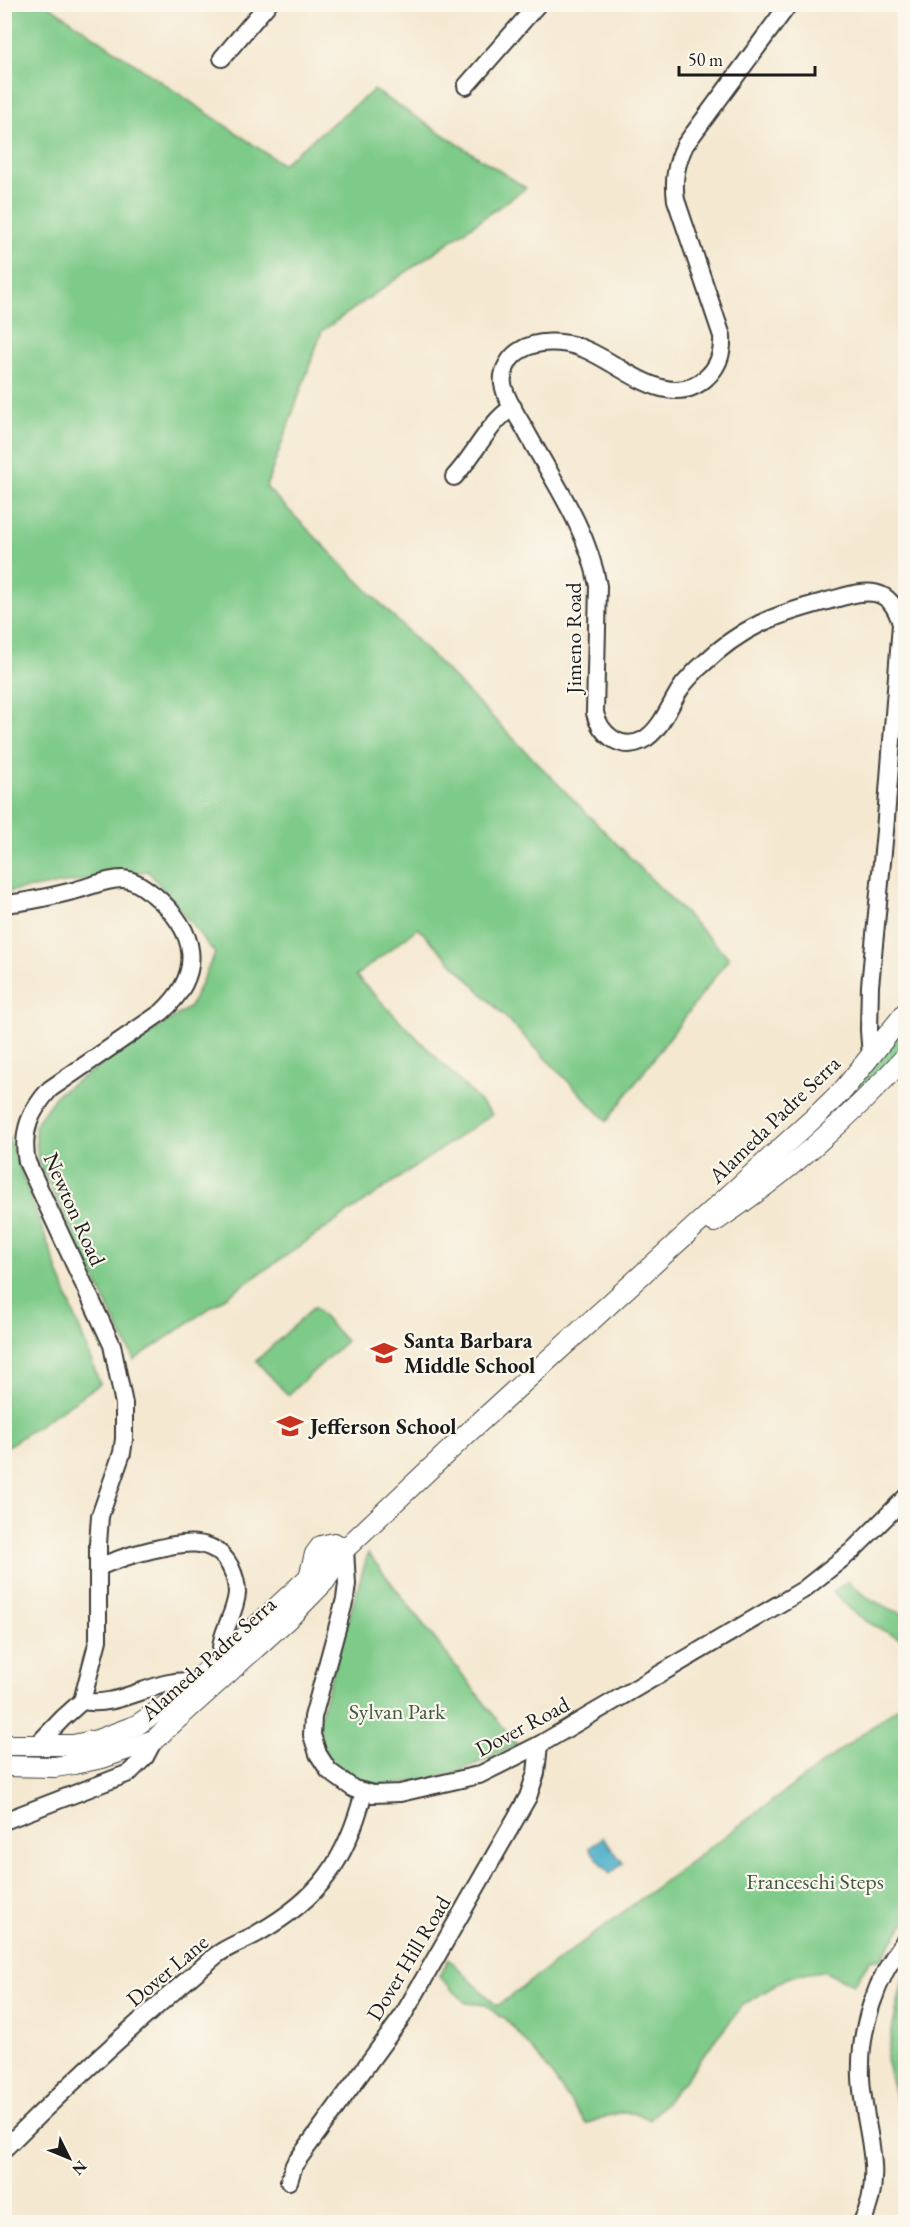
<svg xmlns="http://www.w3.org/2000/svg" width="910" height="2227" font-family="'EB Garamond',serif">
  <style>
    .green { fill: #7eca89; stroke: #4d7352; stroke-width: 1.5 }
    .water { fill: #4aadc9; stroke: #336472; stroke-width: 1.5 }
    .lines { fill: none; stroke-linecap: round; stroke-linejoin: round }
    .minor-casing { stroke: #3c3b37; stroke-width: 20 }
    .tertiary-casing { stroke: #3c3b37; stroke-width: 22 }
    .minor { stroke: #fff; stroke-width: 16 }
    .tertiary { stroke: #fff; stroke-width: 20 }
    .labels { text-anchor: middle; stroke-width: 4.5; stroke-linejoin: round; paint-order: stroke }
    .street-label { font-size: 22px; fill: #1c1c1c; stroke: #fbf7ec }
    .poi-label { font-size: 22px; font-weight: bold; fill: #1c1c1c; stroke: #fbf7ec; text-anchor: start }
    .park-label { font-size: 22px; fill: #3e5942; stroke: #fbf7ec }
  </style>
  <rect width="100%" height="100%" fill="#fbf7ec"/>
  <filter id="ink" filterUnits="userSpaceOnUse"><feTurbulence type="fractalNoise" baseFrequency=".0167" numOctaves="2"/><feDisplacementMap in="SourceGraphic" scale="12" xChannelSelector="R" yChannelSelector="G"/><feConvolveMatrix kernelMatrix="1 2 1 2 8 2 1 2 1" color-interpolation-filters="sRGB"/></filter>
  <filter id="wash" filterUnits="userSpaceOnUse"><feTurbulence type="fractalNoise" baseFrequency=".008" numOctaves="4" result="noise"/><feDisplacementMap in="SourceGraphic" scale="24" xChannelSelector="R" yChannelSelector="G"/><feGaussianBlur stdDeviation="1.35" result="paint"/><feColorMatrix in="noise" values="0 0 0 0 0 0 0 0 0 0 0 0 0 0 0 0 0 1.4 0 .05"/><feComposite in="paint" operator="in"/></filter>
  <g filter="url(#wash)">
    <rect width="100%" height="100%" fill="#f4e8d0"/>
    <!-- green -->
    <g class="green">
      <path d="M 4,5 L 48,5 L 282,164 L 374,90 L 526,188 L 322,331 L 266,487 L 729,958 L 607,1121 L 418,928 L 356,976 L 492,1114 L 134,1360 L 38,1161 L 35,1125 L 57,1094 L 190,1007 L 215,953 L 148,871 L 5,892 Z"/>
      <path d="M 905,1021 L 905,1049 L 889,1067 L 756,1187 Z"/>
      <path d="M 4,1126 L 100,1384 L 5,1448 L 4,1448 Z"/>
      <path d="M 314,1307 L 346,1341 L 288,1395 L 256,1361 Z"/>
      <path d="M 368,1553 L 517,1745 L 458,1772 L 409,1783 L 389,1786 L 359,1782 L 346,1776 L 323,1753 L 318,1723 Z"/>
      <path d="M 848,1581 C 865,1599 883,1606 905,1615 L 905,1640 C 874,1628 856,1617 833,1592 Z"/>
      <path d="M 905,1702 L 905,1923 L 881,1958 L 870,1960 L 854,1984 L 822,1971 L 790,1976 L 743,2005 L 683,2082 L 650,2120 C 629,2106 608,2115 586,2124 L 542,2061 L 505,2018 L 499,2016 L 486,2005 L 466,2003 L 439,1976 L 449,1959 L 497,2006 Z"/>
      <path d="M 905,1970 L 905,2134 L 886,2059 Z"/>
    </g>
    <!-- water -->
    <path class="water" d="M 603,1837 L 623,1863 L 610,1874 L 589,1848 Z"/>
  </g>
  <g filter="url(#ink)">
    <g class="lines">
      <!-- minor casing -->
      <g class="minor-casing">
        <g id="minor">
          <path d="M 789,4 L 685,145 C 676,164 673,180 676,200 L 722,336 C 723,352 719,366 707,377 C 668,415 617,359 579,347 C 562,341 537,340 521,350 C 510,356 501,371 503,384 C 506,401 519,418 527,433 C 554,482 588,530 598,586 L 595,713 C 600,733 620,752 643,740 C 662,730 671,701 683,685 C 689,678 695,671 702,665 C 743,626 774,615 827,601 C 859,593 889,579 901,624 L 885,831 L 870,986 L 869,1030 L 871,1057"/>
          <path d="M 222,58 L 268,4"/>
          <path d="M 466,86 L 538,4"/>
          <path d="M 454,477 C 475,455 488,423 513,407"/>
          <path d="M 4,904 C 29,902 53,896 77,890 C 91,886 107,879 122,879 C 134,879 145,888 154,895 C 197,931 205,972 162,1012 L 50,1089 C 30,1111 21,1132 27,1162 L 112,1345 L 124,1404 L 124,1439 L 122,1453 L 100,1516 L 98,1544 L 98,1640 L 82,1701"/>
          <path d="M 345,1549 L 347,1584 L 345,1599 L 313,1717 L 312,1735 L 318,1754 L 329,1771 L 354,1789 L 373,1794 L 400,1793 L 479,1775 L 539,1745 L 803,1590 L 852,1551 L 906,1497"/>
          <path d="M 99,1567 C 115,1560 130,1555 147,1551 C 176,1544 212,1533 230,1566 C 234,1574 237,1584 237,1593 C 235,1617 218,1634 221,1659"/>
          <path d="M 36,1746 L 63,1718 L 82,1701 C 121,1709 156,1676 195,1682"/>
          <path d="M 4,1821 L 129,1773 L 145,1757 L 154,1740"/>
          <path d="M 4,2149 C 71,2082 141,2018 214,1957 C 227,1946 243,1942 258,1933 C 320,1898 346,1861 364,1792"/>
          <path d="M 289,2181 L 294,2165 L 402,2017 L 528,1797 L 536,1773 L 539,1745"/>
          <path d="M 862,2222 C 887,2171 863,2129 861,2077 C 859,2028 876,1978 906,1939"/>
        </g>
      </g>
      <!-- tertiary casing -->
      <g class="tertiary-casing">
        <g id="tertiary">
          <path d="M 714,1222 C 783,1177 851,1117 906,1056"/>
          <path d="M 309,1577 L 315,1554 L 321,1546 L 334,1543 L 345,1549"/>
          <path d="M 4,1745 L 73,1745 L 97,1740 L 137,1725 L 171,1702 L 236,1645 L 309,1577 L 345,1549 L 470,1431 L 815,1117 L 844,1089 L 906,1012"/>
          <path d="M 4,1766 L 55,1767 L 74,1764 L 102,1758 L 154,1740 L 290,1617 L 325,1581 L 336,1564"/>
        </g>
      </g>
      <!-- minor -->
      <use href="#minor" class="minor"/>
      <!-- tertiary -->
      <use href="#tertiary" class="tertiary"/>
    </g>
  </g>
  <!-- icons -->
  <defs>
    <g id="school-bare" transform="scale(2.07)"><path d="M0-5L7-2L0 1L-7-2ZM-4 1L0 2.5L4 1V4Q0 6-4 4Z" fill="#c8321e" stroke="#fbf7ec" stroke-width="2.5" paint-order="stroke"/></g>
  </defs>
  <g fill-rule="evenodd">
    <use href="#school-bare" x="384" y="1353"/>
    <use href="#school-bare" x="290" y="1426"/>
  </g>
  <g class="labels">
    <!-- street labels -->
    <g class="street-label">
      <text transform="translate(573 638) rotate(-90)" y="8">Jimeno Road</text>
      <text transform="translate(774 1119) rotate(-44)" y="8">Alameda Padre Serra</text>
      <text transform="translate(75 1209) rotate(66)" y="8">Newton Road</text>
      <text transform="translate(208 1658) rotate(-42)" y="8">Alameda Padre Serra</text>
      <text transform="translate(522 1726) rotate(-28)" y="8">Dover Road</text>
      <text transform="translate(408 1958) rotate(-59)" y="8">Dover Hill Road</text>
      <text transform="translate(167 1970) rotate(-40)" y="8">Dover Lane</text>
    </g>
    <!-- poi labels -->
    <g class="poi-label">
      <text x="404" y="1348">Santa Barbara<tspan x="404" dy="25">Middle School</tspan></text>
      <text x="310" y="1434">Jefferson School</text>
    </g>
    <!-- park labels -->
    <g class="park-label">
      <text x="397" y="1719">Sylvan Park</text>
      <text x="815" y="1889">Franceschi Steps</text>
    </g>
  </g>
  <!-- margin -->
  <rect width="910" height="2227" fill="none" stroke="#fbf7ec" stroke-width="24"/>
  <!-- north arrow -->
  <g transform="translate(69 2158) rotate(133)" stroke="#fbf7ec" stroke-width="4.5" paint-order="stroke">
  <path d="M0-4.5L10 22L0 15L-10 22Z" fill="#1c1c1c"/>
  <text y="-9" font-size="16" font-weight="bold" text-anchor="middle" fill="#1c1c1c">N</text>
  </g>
  <!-- scale -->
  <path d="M679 66v9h136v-9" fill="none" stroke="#1c1c1c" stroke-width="3"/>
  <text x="688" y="66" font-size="18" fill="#1c1c1c" stroke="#fbf7ec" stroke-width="4.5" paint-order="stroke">50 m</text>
</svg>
